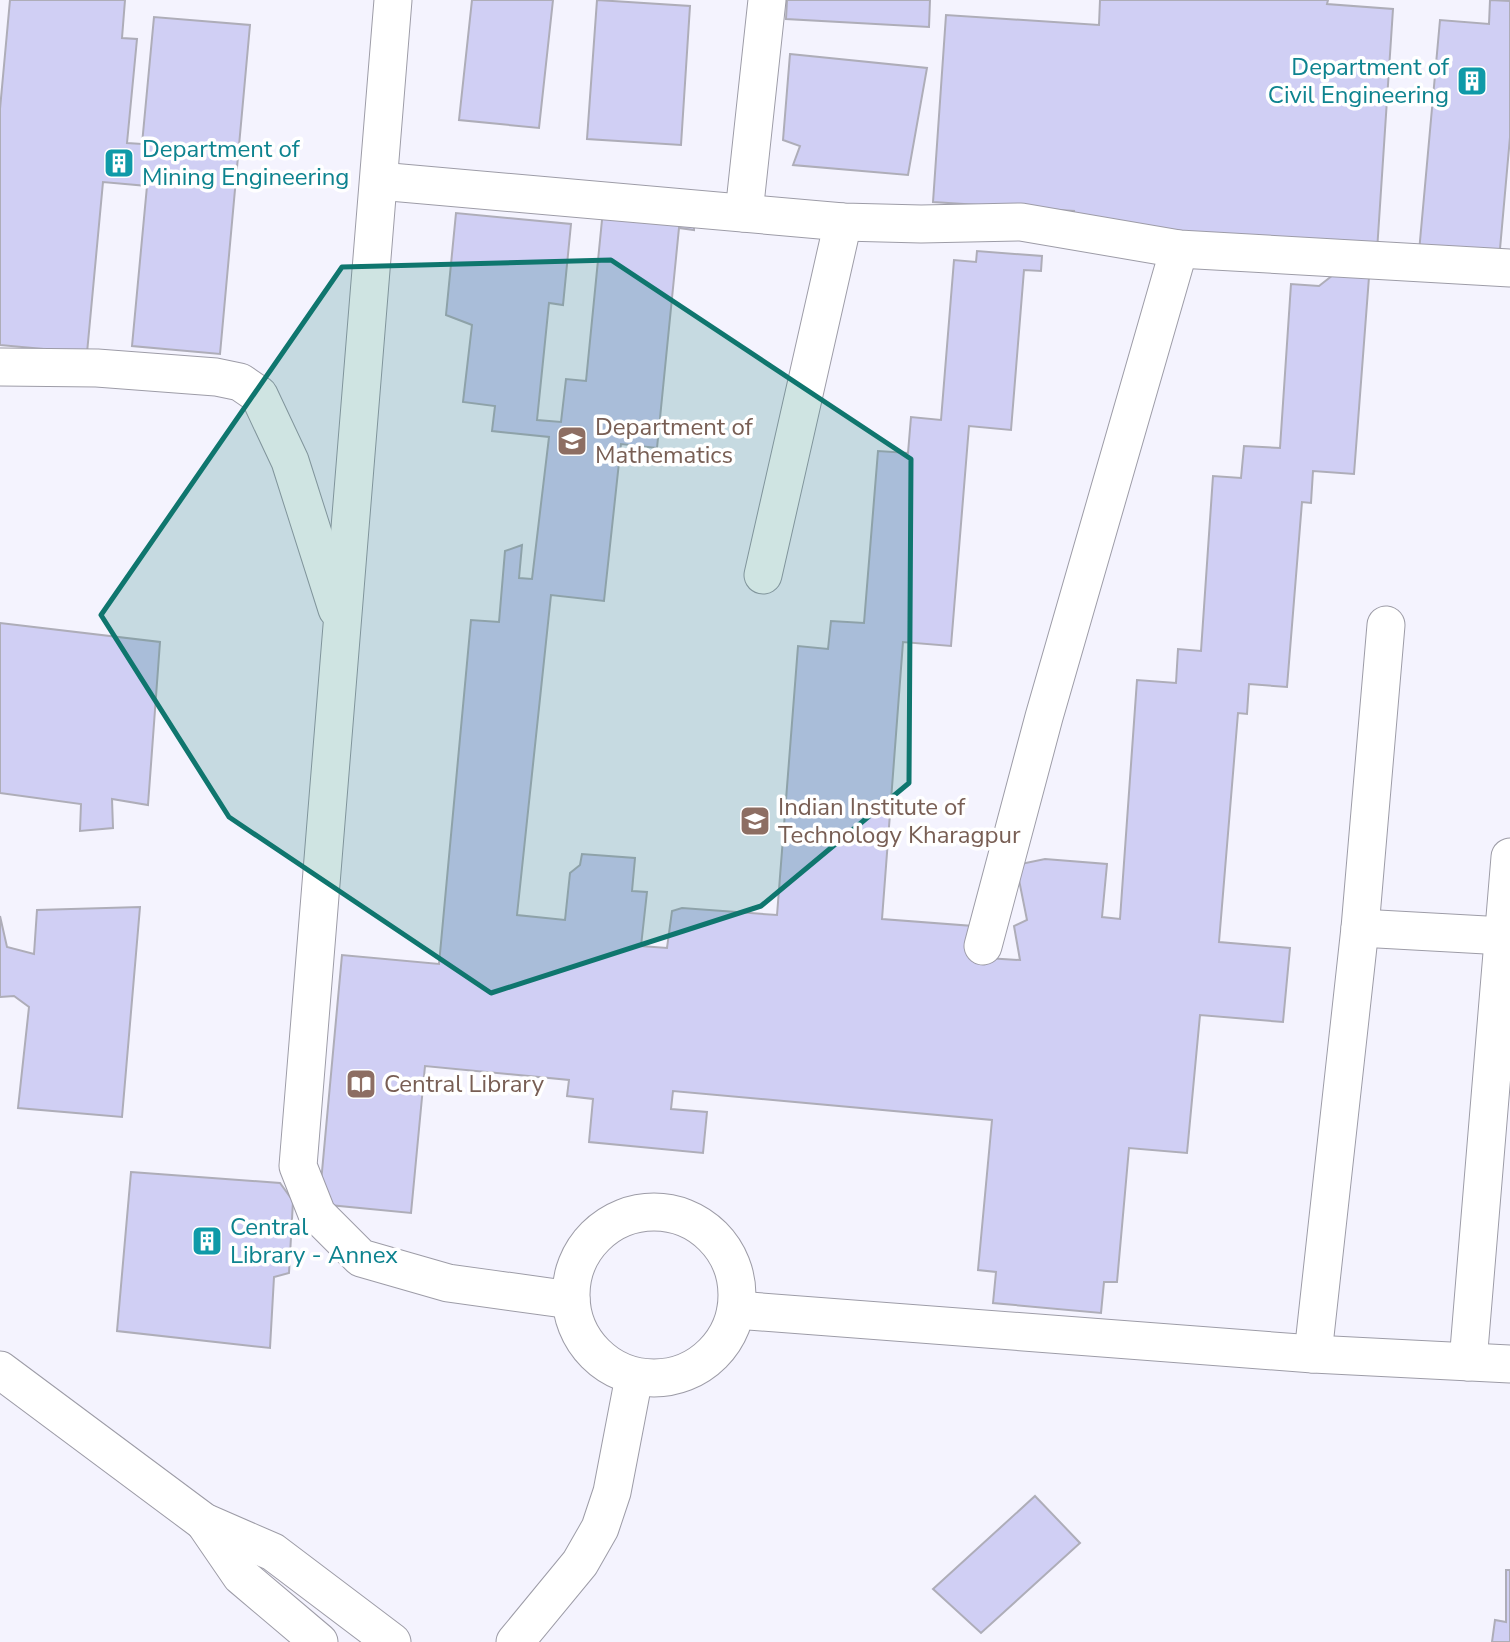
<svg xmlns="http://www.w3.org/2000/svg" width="1510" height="1642" font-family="'Nunito Sans',sans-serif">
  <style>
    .built { fill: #f4f3fe }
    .building { fill: #d0cff4; stroke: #aeadb8; stroke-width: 2 }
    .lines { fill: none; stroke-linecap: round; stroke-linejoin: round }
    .minor-casing { stroke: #9d9ca7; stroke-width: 39 }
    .minor { stroke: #fff; stroke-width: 37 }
    .marked { fill: #0f766e; fill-opacity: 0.2; stroke: #0f766e; stroke-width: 5; stroke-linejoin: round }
    .labels { text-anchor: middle; stroke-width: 7; stroke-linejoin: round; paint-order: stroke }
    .culture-label { font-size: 24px; fill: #0d838f; stroke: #fff; text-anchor: start }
    .education-label { font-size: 24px; fill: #785e54; stroke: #fff; text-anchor: start }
  </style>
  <rect width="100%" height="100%" fill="#fbfbfd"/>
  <!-- built -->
  <rect class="built" x="0" y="0" width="1510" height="1642"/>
  <!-- building -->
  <g class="building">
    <path d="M 10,0 L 125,0 L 122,38 L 137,39 L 127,143 L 142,144 L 154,17 L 250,25 L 220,354 L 132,346 L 147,186 L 103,182 L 87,353 L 0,345 L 0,109 Z"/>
    <path d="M 472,0 L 553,0 L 539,128 L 459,120 Z"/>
    <path d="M 597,0 L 690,6 L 681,145 L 587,139 Z"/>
    <path d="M 787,0 L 930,0 L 929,27 L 786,19 Z"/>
    <path d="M 1100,0 L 1328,0 L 1327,4 L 1393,9 L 1377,251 L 1072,230 L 1074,211 L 933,202 L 946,15 L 1099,25 Z"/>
    <path d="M 1490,0 L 1510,1 L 1510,137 L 1499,260 L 1419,252 L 1440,20 L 1489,24 Z"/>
    <path d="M 790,54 L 927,68 L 908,175 L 793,165 L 800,146 L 783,140 Z"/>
    <path d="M 603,210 L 694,219 L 694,230 L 679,228 L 657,448 L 621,444 L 604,601 L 551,595 L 517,915 L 565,920 L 570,873 L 580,865 L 582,854 L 635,858 L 632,891 L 647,892 L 641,946 L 667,948 L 672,911 L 682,908 L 777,915 L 798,646 L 828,649 L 831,621 L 864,623 L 878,451 L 908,453 L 911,417 L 941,420 L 954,260 L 976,262 L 977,251 L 1042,256 L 1041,271 L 1024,270 L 1011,430 L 969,426 L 951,646 L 903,642 L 882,919 L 973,926 L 971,957 L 1020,960 L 1014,926 L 1027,920 L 1016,865 L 1045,859 L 1107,864 L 1102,917 L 1120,919 L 1137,680 L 1176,683 L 1178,649 L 1201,651 L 1213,476 L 1241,478 L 1244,446 L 1280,448 L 1291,284 L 1319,286 L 1333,275 L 1369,277 L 1354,474 L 1313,471 L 1311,503 L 1302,502 L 1287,687 L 1249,684 L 1247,714 L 1238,713 L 1219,942 L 1290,948 L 1283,1022 L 1200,1015 L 1187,1153 L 1129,1148 L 1117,1282 L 1104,1282 L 1101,1313 L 993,1303 L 996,1272 L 978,1270 L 992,1120 L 673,1091 L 671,1109 L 707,1112 L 703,1153 L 589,1142 L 593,1099 L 567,1096 L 569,1080 L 425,1066 L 411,1213 L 319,1204 L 342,955 L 439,964 L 471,620 L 499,622 L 505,551 L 522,545 L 519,578 L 532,579 L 549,437 L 492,431 L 495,406 L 463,402 L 472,325 L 446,315 L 456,213 L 571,224 L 563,305 L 549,303 L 537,420 L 561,422 L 566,379 L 586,381 Z"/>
    <path d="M 0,623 L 160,642 L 148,805 L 112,799 L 113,828 L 80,831 L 81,804 L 0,793 Z"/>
    <path d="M 140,907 L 122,1117 L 18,1108 L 29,1007 L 14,996 L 0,997 L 0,916 L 7,947 L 34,954 L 37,910 Z"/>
    <path d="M 131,1172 L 280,1183 L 293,1201 L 289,1273 L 274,1277 L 270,1348 L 117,1331 Z"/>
    <path d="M 1035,1496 L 1080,1543 L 981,1633 L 933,1589 Z"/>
    <path d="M 1506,1570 L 1510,1570 L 1510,1642 L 1492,1642 L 1495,1620 L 1506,1622 Z"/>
  </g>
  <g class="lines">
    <!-- minor casing -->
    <g class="minor-casing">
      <g id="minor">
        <path d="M 393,0 L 298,1166 L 317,1214 L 361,1258 L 448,1283 L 571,1300"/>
        <path d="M 379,181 L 843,222 L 921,224 L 1021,222 L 1179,249 L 1510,268"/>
        <path d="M 744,213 L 767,0"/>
        <path d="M 0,367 L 97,368 L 216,377 L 240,382 L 259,395 L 290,461 L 337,609"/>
        <path d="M 763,575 L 843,222"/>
        <path d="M 1360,928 L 1504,936"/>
        <path d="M 983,946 L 1044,717 L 1179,249"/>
        <circle cx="654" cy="1295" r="83"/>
        <path d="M 736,1310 L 1313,1354 L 1510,1364"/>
        <path d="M 1313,1354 L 1360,928 L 1386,625"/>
        <path d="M 1468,1362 L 1510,857"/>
        <path d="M 0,1370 L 204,1522 L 273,1552 L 392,1642"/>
        <path d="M 204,1522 L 241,1576 L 319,1642"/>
        <path d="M 515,1642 L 580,1563 L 600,1528 L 612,1492 L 634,1377"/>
      </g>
    </g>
    <!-- minor -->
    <use href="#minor" class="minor"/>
  </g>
  <!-- marked area -->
  <path class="marked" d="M 611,260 L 911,459 L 909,783 L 761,906 L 491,993 L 229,817 L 101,615 L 342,267 Z"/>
  <!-- icons -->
  <defs>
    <g id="building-square" transform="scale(1.575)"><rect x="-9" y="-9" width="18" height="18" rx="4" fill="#0f9aa8" stroke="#fff"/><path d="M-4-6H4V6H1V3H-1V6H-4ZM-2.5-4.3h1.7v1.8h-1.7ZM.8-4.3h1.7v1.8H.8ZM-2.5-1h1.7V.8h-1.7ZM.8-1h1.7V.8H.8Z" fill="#fff"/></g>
    <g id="university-square" transform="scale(1.575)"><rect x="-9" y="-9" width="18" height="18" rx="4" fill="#8d6e63" stroke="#fff"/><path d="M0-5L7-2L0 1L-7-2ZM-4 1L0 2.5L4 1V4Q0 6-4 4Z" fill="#fff"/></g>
    <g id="library-square" transform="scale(1.575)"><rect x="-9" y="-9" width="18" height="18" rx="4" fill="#8d6e63" stroke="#fff"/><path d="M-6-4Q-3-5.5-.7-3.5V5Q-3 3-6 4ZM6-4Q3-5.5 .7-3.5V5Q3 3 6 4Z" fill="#fff"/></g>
  </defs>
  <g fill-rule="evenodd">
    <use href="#building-square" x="1472" y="81"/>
    <use href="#building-square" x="119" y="163"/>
    <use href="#university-square" x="572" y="441"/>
    <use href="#university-square" x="755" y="821"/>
    <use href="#library-square" x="361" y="1084"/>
    <use href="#building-square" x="207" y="1241"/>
  </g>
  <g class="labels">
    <!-- culture labels -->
    <g class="culture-label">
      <text x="1449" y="75" text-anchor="end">Department of<tspan x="1449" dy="28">Civil Engineering</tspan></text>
      <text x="142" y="157">Department of<tspan x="142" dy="28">Mining Engineering</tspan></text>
      <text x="230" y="1235">Central<tspan x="230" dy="28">Library - Annex</tspan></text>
    </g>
    <!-- education labels -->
    <g class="education-label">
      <text x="595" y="435">Department of<tspan x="595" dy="28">Mathematics</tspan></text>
      <text x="778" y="815">Indian Institute of<tspan x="778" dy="28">Technology Kharagpur</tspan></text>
      <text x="384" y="1092">Central Library</text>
    </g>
  </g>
</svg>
